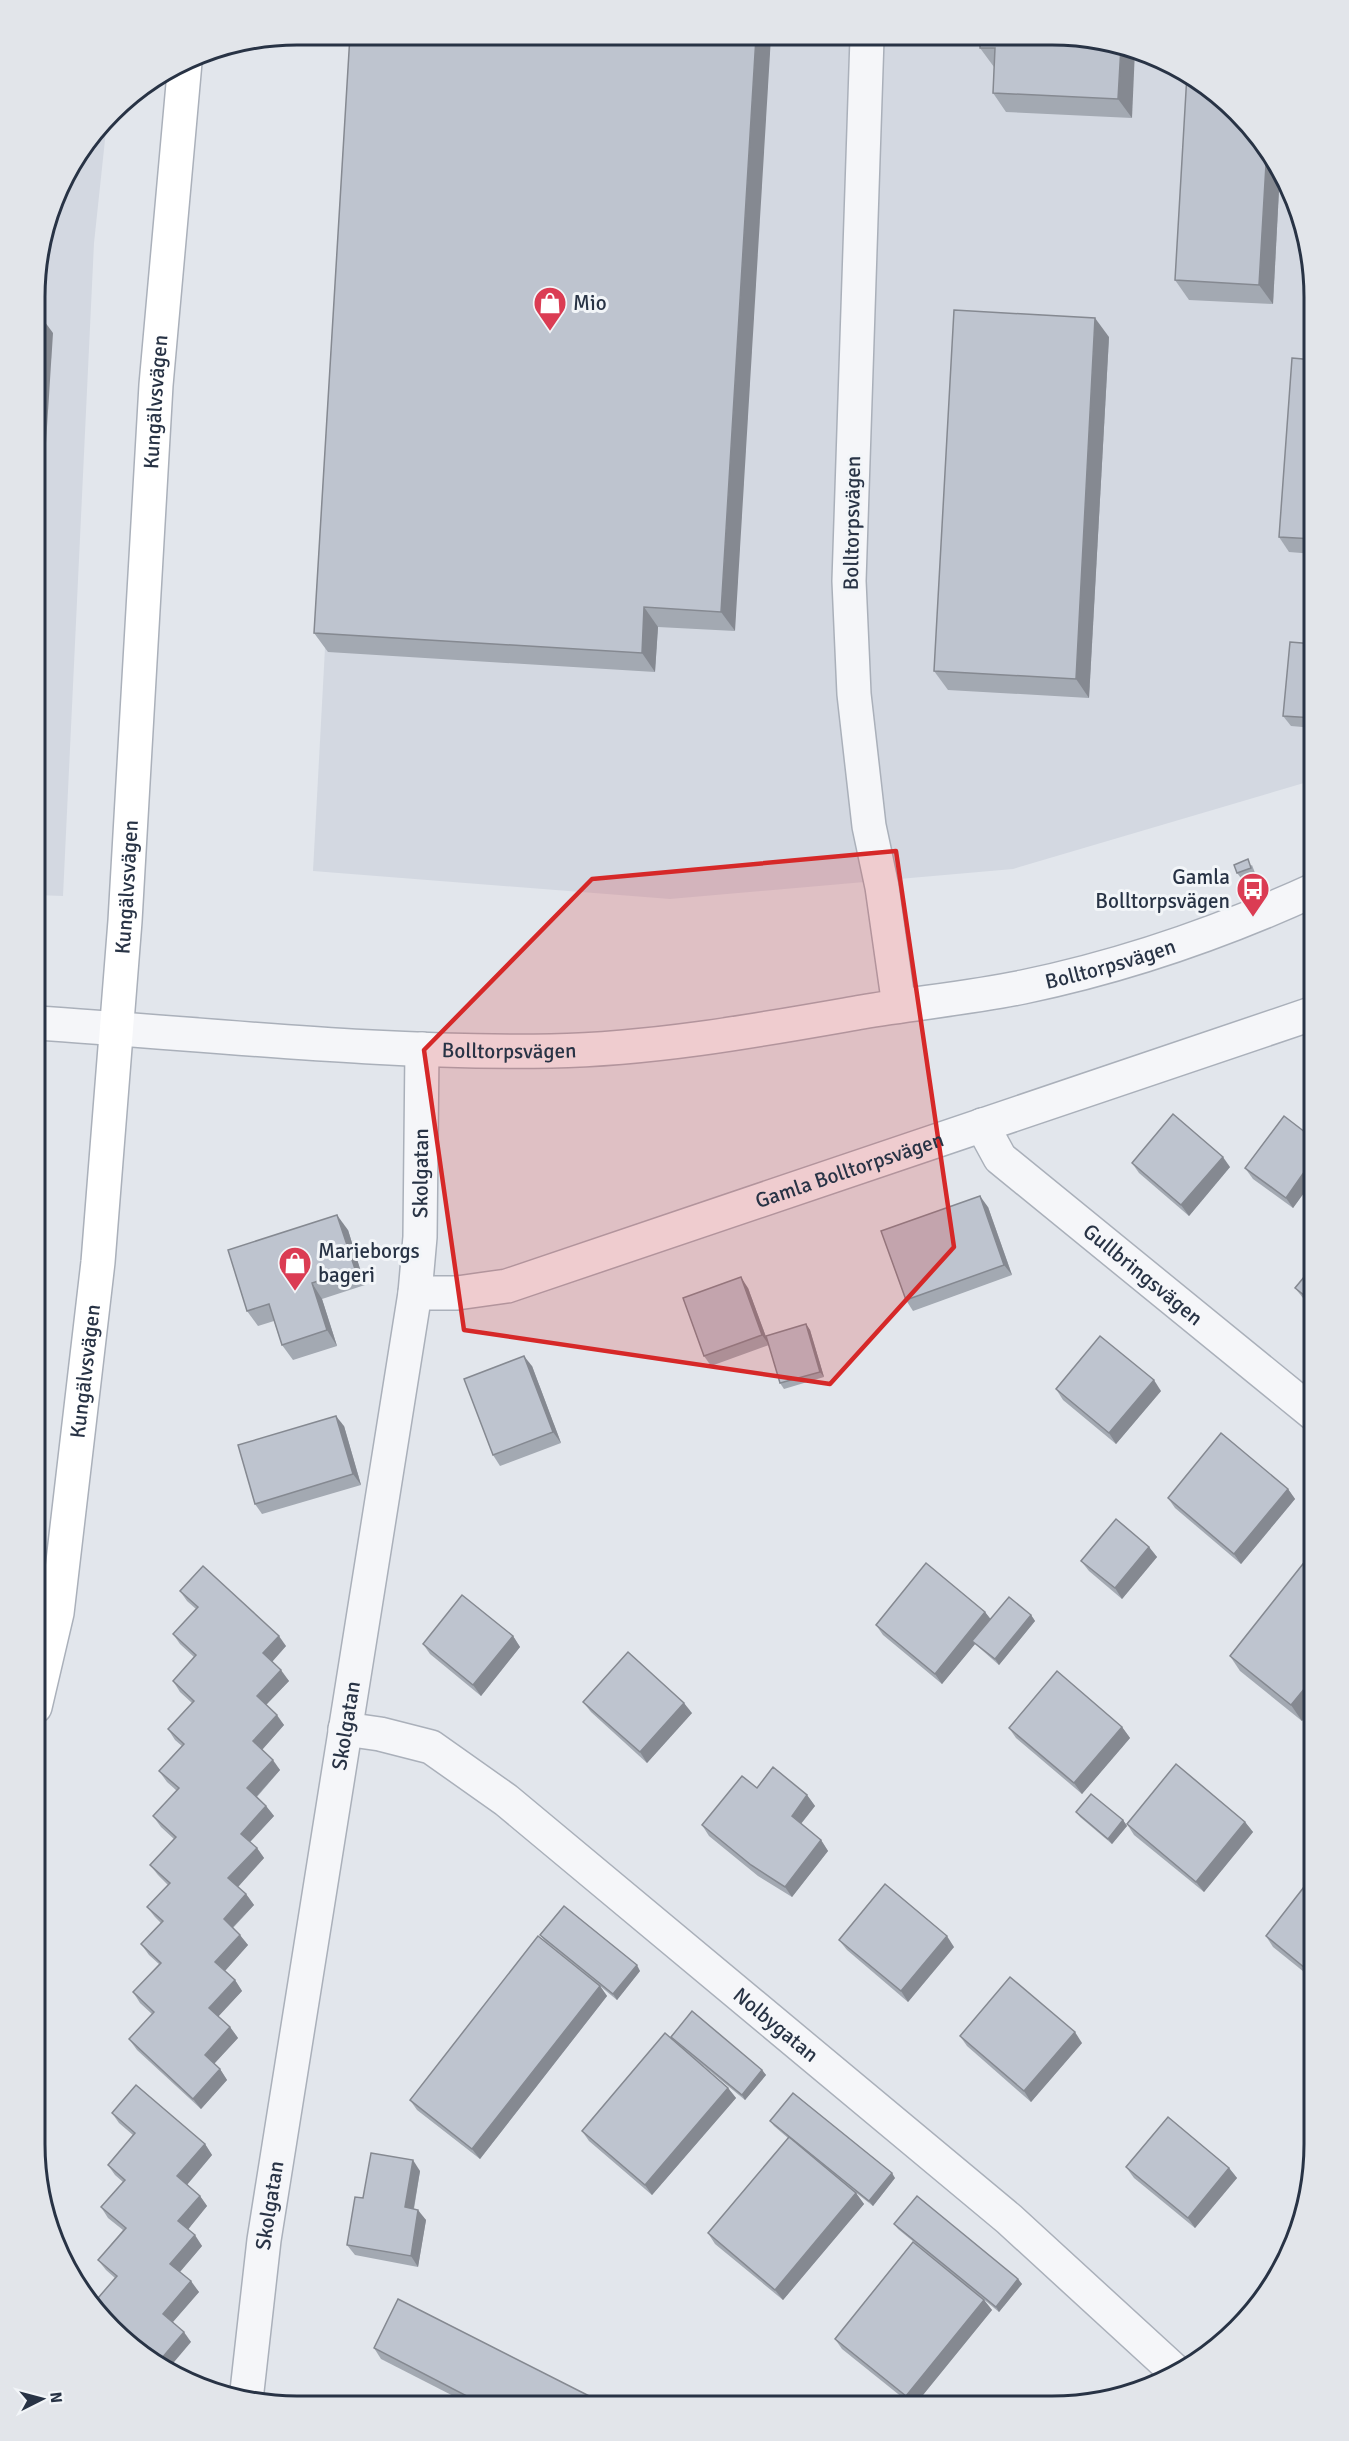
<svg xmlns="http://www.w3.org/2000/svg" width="1349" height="2441" font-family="Signika,sans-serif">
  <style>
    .built { fill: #d3d8e1 }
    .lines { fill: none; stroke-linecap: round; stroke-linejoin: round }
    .minor-casing { stroke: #aab0ba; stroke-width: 36 }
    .tertiary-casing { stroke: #aab0ba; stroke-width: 36 }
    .secondary-casing { stroke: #aab0ba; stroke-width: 36 }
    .minor { stroke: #f5f6f9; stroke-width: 33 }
    .tertiary { stroke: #f5f6f9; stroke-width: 33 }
    .secondary { stroke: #fff; stroke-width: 33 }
    .wall { fill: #a3a9b2 }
    .shaded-wall { fill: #858991 }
    .building { fill: #bec4cf; stroke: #858991; stroke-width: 1.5 }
    .marked { fill: #d62828; fill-opacity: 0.2; stroke: #d62828; stroke-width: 4.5; stroke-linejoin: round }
    .labels { text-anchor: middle; stroke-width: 6; stroke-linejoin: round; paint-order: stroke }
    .poi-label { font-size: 21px; fill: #283345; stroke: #f2f5f8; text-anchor: start }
    .street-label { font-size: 21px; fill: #283345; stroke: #f2f5f8 }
    .rim { fill: none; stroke: #283345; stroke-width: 3 }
  </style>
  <rect width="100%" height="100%" fill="#e2e6ec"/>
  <!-- built -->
  <g class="built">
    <path d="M 358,35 L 1103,39 L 1168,61 L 1225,99 L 1270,151 L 1300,212 L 1314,297 L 1314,780 L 1013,869 L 670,899 L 313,871 Z"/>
    <path d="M 107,121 L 94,243 L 63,896 L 36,895 L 37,263 L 62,180 Z"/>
  </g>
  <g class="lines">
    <!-- minor casing -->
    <g class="minor-casing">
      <g id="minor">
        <path d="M 867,38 L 849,581 L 854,694 L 869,826 L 882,887 L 899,1006"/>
        <path id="s1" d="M 982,1125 L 1000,1158 L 1314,1414"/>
        <path id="s2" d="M 415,1293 L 457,1293 L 507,1286 L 1314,1013"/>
        <path id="s3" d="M 345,1729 L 380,1734 L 431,1747 L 506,1800 L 1009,2219 L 1177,2373"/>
        <path id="s4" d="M 246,2400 L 264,2240 L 415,1293 L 420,1237 L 422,1049"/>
      </g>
    </g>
    <!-- tertiary casing -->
    <g class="tertiary-casing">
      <g id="tertiary">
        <path id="s5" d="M 36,1023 C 208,1034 379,1054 551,1051 C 656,1049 759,1030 862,1012 C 915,1003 970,998 1023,987 C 1124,966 1222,932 1314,890"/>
      </g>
    </g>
    <!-- secondary casing -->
    <g class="secondary-casing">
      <g id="secondary">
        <path id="s6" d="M 35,1707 L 57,1613 L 98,1262 L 125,921 L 156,385 L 185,62"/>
      </g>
    </g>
    <!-- minor -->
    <use href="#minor" class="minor"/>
    <!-- tertiary -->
    <use href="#tertiary" class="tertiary"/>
    <!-- secondary -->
    <use href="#secondary" class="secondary"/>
  </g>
  <!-- wall -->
  <g class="wall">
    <path d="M 350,35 L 735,631 L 658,627 L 655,672 L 328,652 L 314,633 Z"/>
    <path d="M 1103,39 L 1132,118 L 1006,112 L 993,93 L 994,67 L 980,48 Z"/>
    <path d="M 1270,151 L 1280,171 L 1273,304 L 1189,300 L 1175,280 Z"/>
    <path d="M 1109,337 L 1089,698 L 948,690 L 934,671 Z"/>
    <path d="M 1314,360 L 1314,554 L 1289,552 L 1279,537 Z"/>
    <path d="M 1314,644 L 1314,728 L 1291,726 L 1283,716 Z"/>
    <path d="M 1252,865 L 1255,873 L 1241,878 L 1237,873 Z"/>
    <path d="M 1314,1139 L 1314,1179 L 1293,1208 L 1253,1179 L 1245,1168 Z"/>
    <path d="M 1132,1163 L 1230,1167 L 1189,1216 L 1139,1173 Z"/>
    <path d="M 988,1207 L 1012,1275 L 913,1311 L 906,1300 Z"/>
    <path d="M 348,1230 L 365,1285 L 322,1299 L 337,1346 L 293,1360 L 282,1345 L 274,1321 L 258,1326 L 247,1311 Z"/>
    <path d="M 1314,1265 L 1314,1308 L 1303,1298 L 1295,1288 Z"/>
    <path d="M 748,1288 L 769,1345 L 711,1366 L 704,1356 Z"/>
    <path d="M 806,1324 L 810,1330 L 824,1377 L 784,1389 L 780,1383 Z"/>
    <path d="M 532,1366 L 561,1443 L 500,1466 L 493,1455 Z"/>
    <path d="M 1056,1389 L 1161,1391 L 1116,1444 L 1063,1400 Z"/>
    <path d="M 344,1426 L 361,1485 L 262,1514 L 255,1504 Z"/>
    <path d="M 1288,1489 L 1295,1499 L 1241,1564 L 1175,1508 L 1168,1498 Z"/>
    <path d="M 1149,1547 L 1157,1557 L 1122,1599 L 1089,1571 L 1081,1561 Z"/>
    <path d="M 1314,1550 L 1314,1705 L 1302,1721 L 1240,1671 L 1230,1656 Z"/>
    <path d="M 180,1591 L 286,1646 L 272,1662 L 289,1681 L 266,1705 L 284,1725 L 262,1750 L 280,1770 L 257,1797 L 266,1806 L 274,1816 L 250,1842 L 257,1848 L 264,1858 L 238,1887 L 246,1894 L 254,1905 L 233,1928 L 248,1945 L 225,1971 L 235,1980 L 242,1991 L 218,2016 L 230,2027 L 238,2038 L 214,2064 L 220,2069 L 227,2080 L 201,2109 L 137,2050 L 129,2039 L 152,2014 L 140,2003 L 133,1992 L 159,1964 L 149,1955 L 141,1944 L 161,1923 L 155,1917 L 147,1907 L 168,1885 L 158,1875 L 150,1865 L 174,1839 L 161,1827 L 153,1816 L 177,1791 L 167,1782 L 159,1771 L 182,1746 L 175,1740 L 168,1729 L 192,1703 L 180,1692 L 173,1681 L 194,1657 L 180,1644 L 173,1634 L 196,1609 L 187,1601 Z"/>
    <path d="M 985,1612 L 990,1619 L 1031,1615 L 1035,1621 L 999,1665 L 975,1644 L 942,1684 L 883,1635 L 876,1625 Z"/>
    <path d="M 513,1636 L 520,1647 L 481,1696 L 430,1654 L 423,1644 Z"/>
    <path d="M 583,1702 L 692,1713 L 647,1763 L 591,1712 Z"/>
    <path d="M 1122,1727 L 1130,1738 L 1082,1794 L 1016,1738 L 1009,1728 Z"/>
    <path d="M 757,1788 L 807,1795 L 815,1806 L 801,1824 L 821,1840 L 828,1851 L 792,1897 L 758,1876 L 709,1836 L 702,1825 Z"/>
    <path d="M 1076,1812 L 1123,1820 L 1127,1826 L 1112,1844 L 1080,1817 Z"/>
    <path d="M 1245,1822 L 1253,1832 L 1204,1892 L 1134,1835 L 1127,1824 Z"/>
    <path d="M 1314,1881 L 1314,1980 L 1273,1947 L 1266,1936 Z"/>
    <path d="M 540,1935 L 640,1971 L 617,2000 L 600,1986 L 607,1996 L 480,2159 L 417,2110 L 410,2100 L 588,1976 L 544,1940 Z"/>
    <path d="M 839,1940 L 954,1947 L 908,2002 L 847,1950 Z"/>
    <path d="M 960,2036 L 1082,2043 L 1031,2102 L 967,2046 Z"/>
    <path d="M 671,2037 L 762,2070 L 766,2075 L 745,2100 L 676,2043 L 728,2088 L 736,2098 L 652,2195 L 589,2141 L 582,2131 L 675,2042 Z"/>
    <path d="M 112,2113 L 205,2144 L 212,2155 L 187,2185 L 200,2196 L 207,2206 L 188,2229 L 202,2246 L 180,2272 L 199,2292 L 173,2322 L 191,2342 L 124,2342 L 92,2305 L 115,2278 L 106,2270 L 98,2260 L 123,2230 L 108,2218 L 101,2207 L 123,2182 L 115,2175 L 108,2165 L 133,2135 L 119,2123 Z"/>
    <path d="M 770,2121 L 895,2178 L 873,2206 L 850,2188 L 856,2193 L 864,2204 L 783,2300 L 715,2244 L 708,2233 L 788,2138 L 774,2126 Z"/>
    <path d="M 1126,2167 L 1229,2168 L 1237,2178 L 1195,2228 L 1134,2178 Z"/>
    <path d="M 420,2171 L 414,2209 L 426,2220 L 418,2267 L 355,2255 L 347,2245 L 363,2198 Z"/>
    <path d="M 894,2224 L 1018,2279 L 1022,2284 L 999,2312 L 898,2229 Z"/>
    <path d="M 984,2300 L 992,2310 L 914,2406 L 913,2406 L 842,2349 L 835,2339 Z"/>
    <path d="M 374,2348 L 607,2405 L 471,2405 L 381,2359 Z"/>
  </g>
  <!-- shaded-wall -->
  <g class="shaded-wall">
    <path d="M 756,37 L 771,37 L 735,631 L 721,612 Z"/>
    <path d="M 1121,46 L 1135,50 L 1132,118 L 1118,99 Z"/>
    <path d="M 1267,147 L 1270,151 L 1280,171 L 1273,304 L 1259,285 Z"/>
    <path d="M 42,318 L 53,333 L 36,600 L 37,407 Z"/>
    <path d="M 1095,318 L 1109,337 L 1089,698 L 1076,679 Z"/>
    <path d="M 644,607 L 658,627 L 655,672 L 642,653 Z"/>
    <path d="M 1223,1157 L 1230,1167 L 1189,1216 L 1181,1205 Z"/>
    <path d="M 1314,1158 L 1314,1179 L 1293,1208 L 1286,1198 Z"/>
    <path d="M 980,1196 L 988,1207 L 1012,1275 L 1004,1265 Z"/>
    <path d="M 337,1215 L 348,1230 L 365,1285 L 355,1269 Z"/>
    <path d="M 741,1277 L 748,1288 L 769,1345 L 762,1335 Z"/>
    <path d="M 312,1283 L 322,1299 L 337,1346 L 327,1330 Z"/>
    <path d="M 806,1324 L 810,1330 L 824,1377 L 820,1372 Z"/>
    <path d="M 524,1356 L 532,1366 L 561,1443 L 553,1432 Z"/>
    <path d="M 1154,1380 L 1161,1391 L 1116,1444 L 1109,1433 Z"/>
    <path d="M 336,1416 L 344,1426 L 361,1485 L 353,1474 Z"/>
    <path d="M 1288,1489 L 1295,1499 L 1241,1564 L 1234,1554 Z"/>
    <path d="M 1149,1547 L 1157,1557 L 1122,1599 L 1115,1588 Z"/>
    <path d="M 985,1612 L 993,1622 L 972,1641 L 975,1644 L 942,1684 L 935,1674 Z"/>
    <path d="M 1031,1615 L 1035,1621 L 999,1665 L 995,1659 Z"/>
    <path d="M 279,1636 L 286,1646 L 270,1664 L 263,1653 Z"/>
    <path d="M 513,1636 L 520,1647 L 481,1696 L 473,1685 Z"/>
    <path d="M 281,1670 L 289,1681 L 264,1707 L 257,1696 Z"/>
    <path d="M 1314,1677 L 1314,1705 L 1302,1721 L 1291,1705 Z"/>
    <path d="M 684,1703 L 692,1713 L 647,1763 L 640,1752 Z"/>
    <path d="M 277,1715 L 284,1725 L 260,1752 L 253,1741 Z"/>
    <path d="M 1122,1727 L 1130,1738 L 1082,1794 L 1074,1783 Z"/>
    <path d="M 273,1760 L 280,1770 L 255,1798 L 247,1788 Z"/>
    <path d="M 807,1795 L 815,1806 L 799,1826 L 792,1816 Z"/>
    <path d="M 266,1806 L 274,1816 L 248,1844 L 241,1834 Z"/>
    <path d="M 1123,1820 L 1127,1826 L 1112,1844 L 1108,1839 Z"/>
    <path d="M 1245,1822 L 1253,1832 L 1204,1892 L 1196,1882 Z"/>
    <path d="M 821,1840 L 828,1851 L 792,1897 L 785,1887 Z"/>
    <path d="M 257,1848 L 264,1858 L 236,1889 L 228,1878 Z"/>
    <path d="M 246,1894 L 254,1905 L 231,1929 L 224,1919 Z"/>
    <path d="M 240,1935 L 248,1945 L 223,1973 L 215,1962 Z"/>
    <path d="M 947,1936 L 954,1947 L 908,2002 L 901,1991 Z"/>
    <path d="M 637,1965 L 640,1971 L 617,2000 L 613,1994 Z"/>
    <path d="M 235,1980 L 242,1991 L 217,2018 L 209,2008 Z"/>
    <path d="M 600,1986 L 607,1996 L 480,2159 L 472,2149 Z"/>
    <path d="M 230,2027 L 238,2038 L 212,2066 L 205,2055 Z"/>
    <path d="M 1075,2032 L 1082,2043 L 1031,2102 L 1024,2091 Z"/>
    <path d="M 220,2069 L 227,2080 L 201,2109 L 193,2099 Z"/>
    <path d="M 762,2070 L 766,2075 L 745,2100 L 742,2095 Z"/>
    <path d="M 728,2088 L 736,2098 L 652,2195 L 645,2185 Z"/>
    <path d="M 205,2144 L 212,2155 L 185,2187 L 177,2176 Z"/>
    <path d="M 413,2160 L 420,2171 L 412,2218 L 405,2207 Z"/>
    <path d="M 1229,2168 L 1237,2178 L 1195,2228 L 1188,2218 Z"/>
    <path d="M 892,2173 L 895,2178 L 873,2206 L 869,2201 Z"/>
    <path d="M 856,2193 L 864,2204 L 783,2300 L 775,2290 Z"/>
    <path d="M 200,2196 L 207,2206 L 186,2232 L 178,2221 Z"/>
    <path d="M 418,2210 L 426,2220 L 418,2267 L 411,2256 Z"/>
    <path d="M 195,2235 L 202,2246 L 178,2274 L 170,2264 Z"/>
    <path d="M 1018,2279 L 1022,2284 L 999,2312 L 996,2307 Z"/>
    <path d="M 191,2281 L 199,2292 L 171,2324 L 163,2314 Z"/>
    <path d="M 984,2300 L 992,2310 L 914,2406 L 913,2406 L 906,2396 Z"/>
    <path d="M 184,2332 L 191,2342 L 169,2368 L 162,2358 Z"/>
  </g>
  <!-- building -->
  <g class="building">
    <path d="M 350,35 L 756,37 L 721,612 L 644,607 L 642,653 L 314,633 Z"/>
    <path d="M 980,39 L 1103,39 L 1121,46 L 1118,99 L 993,93 L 995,48 L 980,48 Z"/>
    <path d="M 1187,74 L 1225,99 L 1267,147 L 1259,285 L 1175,280 Z"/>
    <path d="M 954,310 L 1095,318 L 1076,679 L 934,671 Z"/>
    <path d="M 37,318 L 42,318 L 37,407 Z"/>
    <path d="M 1292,358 L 1314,360 L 1314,539 L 1279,537 Z"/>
    <path d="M 1290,642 L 1314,644 L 1314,718 L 1283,716 Z"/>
    <path d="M 1248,859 L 1251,868 L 1237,873 L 1234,865 Z"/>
    <path d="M 1173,1114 L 1223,1157 L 1181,1205 L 1132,1163 Z"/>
    <path d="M 1284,1116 L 1314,1139 L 1314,1158 L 1286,1198 L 1245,1168 Z"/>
    <path d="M 980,1196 L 1004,1265 L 906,1300 L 881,1231 Z"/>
    <path d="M 337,1215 L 355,1269 L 312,1283 L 327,1330 L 282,1345 L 269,1304 L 247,1311 L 228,1250 Z"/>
    <path d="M 1314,1265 L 1314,1303 L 1295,1288 Z"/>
    <path d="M 741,1277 L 762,1335 L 704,1356 L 683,1298 Z"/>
    <path d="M 806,1324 L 820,1372 L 780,1383 L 766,1336 Z"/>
    <path d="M 1100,1336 L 1154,1380 L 1109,1433 L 1056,1389 Z"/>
    <path d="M 524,1356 L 553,1432 L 493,1455 L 464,1379 Z"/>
    <path d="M 336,1416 L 353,1474 L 255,1504 L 238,1445 Z"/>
    <path d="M 1221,1433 L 1288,1489 L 1234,1554 L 1168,1498 Z"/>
    <path d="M 1116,1519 L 1149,1547 L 1115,1588 L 1081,1561 Z"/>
    <path d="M 1314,1550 L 1314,1677 L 1291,1705 L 1230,1656 Z"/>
    <path d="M 926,1563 L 985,1612 L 935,1674 L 876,1625 Z"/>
    <path d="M 203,1566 L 279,1636 L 263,1653 L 281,1670 L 257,1696 L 277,1715 L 253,1741 L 273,1760 L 247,1788 L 266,1806 L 241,1834 L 257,1848 L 228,1878 L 246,1894 L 224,1919 L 240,1935 L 215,1962 L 235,1980 L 209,2008 L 230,2027 L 205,2055 L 220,2069 L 193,2099 L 129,2039 L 154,2012 L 133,1992 L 161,1963 L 141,1944 L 163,1921 L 147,1907 L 170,1883 L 150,1865 L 176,1837 L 153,1816 L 179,1788 L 159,1771 L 184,1744 L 168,1729 L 194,1701 L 173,1681 L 196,1655 L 173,1634 L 198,1607 L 180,1591 Z"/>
    <path d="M 462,1595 L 513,1636 L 473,1685 L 423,1644 Z"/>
    <path d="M 1009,1597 L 1031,1615 L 995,1659 L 972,1641 Z"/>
    <path d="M 628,1652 L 684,1703 L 640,1752 L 583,1702 Z"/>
    <path d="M 1057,1671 L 1122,1727 L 1074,1783 L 1009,1728 Z"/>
    <path d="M 1314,1742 L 1314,1757 L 1307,1750 Z"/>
    <path d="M 1176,1764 L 1245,1822 L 1196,1882 L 1127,1824 Z"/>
    <path d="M 773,1767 L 807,1795 L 792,1816 L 821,1840 L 785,1887 L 751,1865 L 702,1825 L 742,1776 L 757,1788 Z"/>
    <path d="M 1091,1794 L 1123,1820 L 1108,1839 L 1076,1812 Z"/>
    <path d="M 1311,1878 L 1314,1881 L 1314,1969 L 1311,1973 L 1266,1936 Z"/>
    <path d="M 885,1884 L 947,1936 L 901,1991 L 839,1940 Z"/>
    <path d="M 564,1906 L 637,1965 L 613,1994 L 540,1935 Z"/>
    <path d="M 538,1936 L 600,1986 L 472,2149 L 410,2100 Z"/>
    <path d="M 1010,1977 L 1075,2032 L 1024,2091 L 960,2036 Z"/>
    <path d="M 692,2011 L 762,2070 L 742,2095 L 671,2037 Z"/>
    <path d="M 665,2033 L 728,2088 L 645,2185 L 582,2131 Z"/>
    <path d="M 136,2085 L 205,2144 L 177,2176 L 200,2196 L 178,2221 L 195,2235 L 170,2264 L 191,2281 L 163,2314 L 184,2332 L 162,2358 L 187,2379 L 186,2380 L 124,2342 L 111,2326 L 112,2325 L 102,2317 L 92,2305 L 117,2276 L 98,2260 L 126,2228 L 101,2207 L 125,2180 L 108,2165 L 135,2133 L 112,2113 Z"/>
    <path d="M 793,2093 L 892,2173 L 869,2201 L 770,2121 Z"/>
    <path d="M 1168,2117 L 1229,2168 L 1188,2218 L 1126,2167 Z"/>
    <path d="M 789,2137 L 856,2193 L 775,2290 L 708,2233 Z"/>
    <path d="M 371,2153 L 413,2160 L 405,2207 L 418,2210 L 411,2256 L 347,2245 L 355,2197 L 363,2198 Z"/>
    <path d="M 917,2196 L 1018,2279 L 996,2307 L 894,2224 Z"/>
    <path d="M 913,2242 L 984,2300 L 906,2396 L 835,2339 Z"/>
    <path d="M 398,2299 L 607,2405 L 484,2405 L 374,2348 Z"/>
    <path d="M 1094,2394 L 1099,2399 L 1088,2401 Z"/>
  </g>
  <!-- marked area -->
  <path class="marked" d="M 896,851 L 954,1247 L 830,1384 L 464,1330 L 424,1050 L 592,879 Z"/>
  <!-- icons -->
  <defs>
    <g id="shop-pin" transform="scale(1.725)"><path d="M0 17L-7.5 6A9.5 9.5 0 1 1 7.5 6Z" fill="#db3c53" stroke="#f2f5f8"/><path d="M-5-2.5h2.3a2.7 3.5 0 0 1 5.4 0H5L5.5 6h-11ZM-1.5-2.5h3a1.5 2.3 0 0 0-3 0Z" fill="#fff"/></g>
    <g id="bus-pin" transform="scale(1.725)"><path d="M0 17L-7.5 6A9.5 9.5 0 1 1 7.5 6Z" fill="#db3c53" stroke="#f2f5f8"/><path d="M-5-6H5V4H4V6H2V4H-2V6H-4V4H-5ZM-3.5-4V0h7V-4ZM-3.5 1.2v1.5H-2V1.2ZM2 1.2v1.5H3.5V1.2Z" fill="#fff"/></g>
  </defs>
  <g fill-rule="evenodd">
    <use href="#shop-pin" x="550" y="303"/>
    <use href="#bus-pin" x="1253" y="889"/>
    <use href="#shop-pin" x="295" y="1263"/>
  </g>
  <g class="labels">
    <!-- poi labels -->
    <g class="poi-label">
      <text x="573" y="310">Mio</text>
      <text x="1230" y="884" text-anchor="end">Gamla<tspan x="1230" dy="24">Bolltorpsvägen</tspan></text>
      <text x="318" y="1258">Marieborgs<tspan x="318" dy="24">bageri</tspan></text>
    </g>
    <!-- street labels -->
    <g class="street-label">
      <text dy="7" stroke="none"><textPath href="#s6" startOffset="1312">Kungälvsvägen</textPath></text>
      <text transform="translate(852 523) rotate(-89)" y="7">Bolltorpsvägen</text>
      <text dy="7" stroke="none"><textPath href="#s6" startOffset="826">Kungälvsvägen</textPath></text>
      <text dy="7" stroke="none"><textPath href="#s5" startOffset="1083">Bolltorpsvägen</textPath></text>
      <text dy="7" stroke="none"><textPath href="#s5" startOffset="474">Bolltorpsvägen</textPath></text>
      <text dy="7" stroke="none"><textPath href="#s2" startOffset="454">Gamla Bolltorpsvägen</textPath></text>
      <text dy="7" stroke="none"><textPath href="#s4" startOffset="1240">Skolgatan</textPath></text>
      <text dy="7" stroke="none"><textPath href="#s1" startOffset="222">Gullbringsvägen</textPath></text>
      <text dy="7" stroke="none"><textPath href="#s6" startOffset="340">Kungälvsvägen</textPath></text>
      <text dy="7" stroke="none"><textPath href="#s4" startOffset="682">Skolgatan</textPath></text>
      <text dy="7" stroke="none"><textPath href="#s3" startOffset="531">Nolbygatan</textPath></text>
      <text dy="7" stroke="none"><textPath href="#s4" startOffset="196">Skolgatan</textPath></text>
    </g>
  </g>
  <!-- crop -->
  <path d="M0 0H1349V2441H0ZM297 45H1052A252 252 0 0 1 1304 297V2144A252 252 0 0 1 1052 2396H297A252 252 0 0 1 45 2144V297A252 252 0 0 1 297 45Z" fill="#e2e5ea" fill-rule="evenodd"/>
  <path class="rim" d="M297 45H1052A252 252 0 0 1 1304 297V2144A252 252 0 0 1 1052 2396H297A252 252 0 0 1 45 2144V297A252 252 0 0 1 297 45Z"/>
  <!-- north arrow -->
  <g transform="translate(42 2399) rotate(84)" stroke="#f2f5f8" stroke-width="4.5" paint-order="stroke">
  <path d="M0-4.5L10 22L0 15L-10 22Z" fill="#283345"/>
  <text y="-9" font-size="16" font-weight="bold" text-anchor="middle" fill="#283345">N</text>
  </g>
</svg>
